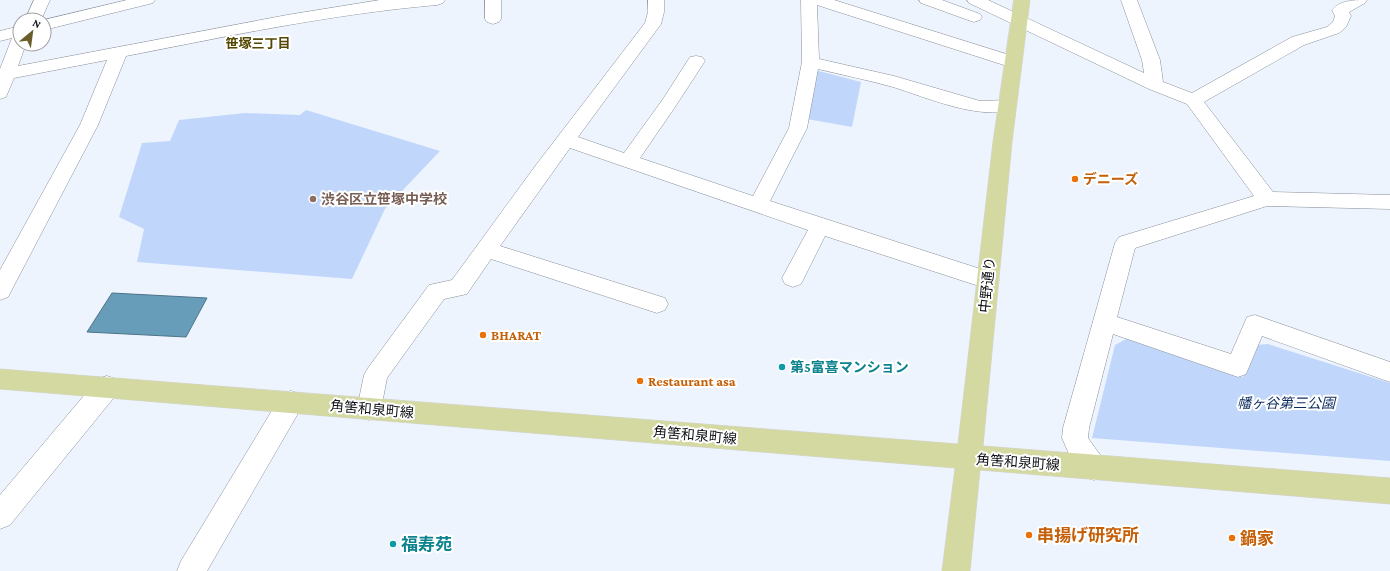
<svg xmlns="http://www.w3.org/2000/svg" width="1390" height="571" font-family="'Crimson Pro','Noto Sans JP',serif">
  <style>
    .green { fill: #c0d7fb }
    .water { fill: #689db9; stroke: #4e7388 }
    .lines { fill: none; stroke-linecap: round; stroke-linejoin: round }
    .minor-casing { stroke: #898f98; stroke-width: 1 }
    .major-casing { stroke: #d4d4d5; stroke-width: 1 }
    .minor { fill: #fff; fill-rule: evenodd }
    .major { fill: #d4d9a2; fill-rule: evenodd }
    .food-dot { fill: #e8710a; stroke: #fff; stroke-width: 1.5 }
    .education-dot { fill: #8d6e63; stroke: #fff; stroke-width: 1.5 }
    .culture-dot { fill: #0f9aa8; stroke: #fff; stroke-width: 1.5 }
    .labels { text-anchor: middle; stroke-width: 4; stroke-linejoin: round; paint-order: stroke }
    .far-neighbourhood-label { font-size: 13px; font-weight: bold; fill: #534704; stroke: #fff }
    .food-label { font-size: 14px; font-weight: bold; fill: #c56008; stroke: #fff; text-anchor: start }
    .education-label { font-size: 14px; font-weight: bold; fill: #785e54; stroke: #fff; text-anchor: start }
    .street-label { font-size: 14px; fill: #101215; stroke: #fff }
    .culture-label { font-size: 14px; font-weight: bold; fill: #0d838f; stroke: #fff; text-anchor: start }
    .park-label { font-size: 14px; font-style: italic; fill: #0b2b5f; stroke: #fff }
    .near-food-label { font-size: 17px; font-weight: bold; fill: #c56008; stroke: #fff; text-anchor: start }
    .near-culture-label { font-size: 17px; font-weight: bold; fill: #0d838f; stroke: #fff; text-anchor: start }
  </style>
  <rect width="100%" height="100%" fill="#edf4fe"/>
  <!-- green -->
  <g class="green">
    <path d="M 819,71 L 861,82 L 852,127 L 807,119 L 814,72 Z"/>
    <path d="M 306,110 L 440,151 L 385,209 L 352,279 L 137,262 L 144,229 L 119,217 L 142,143 L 170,141 L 179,120 L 245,113 L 300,115 Z"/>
    <path d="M 1130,337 L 1243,377 L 1256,345 L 1268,344 L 1390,383 L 1390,461 L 1092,438 L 1115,345 Z"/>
  </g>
  <!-- water -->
  <path class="water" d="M 112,293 L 207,298 L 186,337 L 87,332 Z"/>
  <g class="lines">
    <!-- minor casing -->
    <g class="minor-casing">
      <g id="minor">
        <path d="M 34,0 L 50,0 L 41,20 L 25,20 Z"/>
        <path d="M 127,0 L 155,0 L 153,3 L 44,30 L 44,20 Z"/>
        <path d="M 380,0 L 445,0 L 443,3 L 437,5 C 332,14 229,36 126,56 L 98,125 L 8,297 L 0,300 L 0,270 L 80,125 L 107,60 L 14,78 L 6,97 L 0,99 L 0,69 L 12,38 L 0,41 L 0,31 L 20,26 L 20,44 L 26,44 L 18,66 L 287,15 Z"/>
        <path d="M 485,0 L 501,0 L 501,19 L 499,22 L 493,24 L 487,22 L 485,19 Z"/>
        <path d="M 648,0 L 664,0 L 664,12 L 661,24 L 578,137 L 624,153 L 663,99 L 690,57 L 696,56 L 702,57 L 705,61 L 675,107 L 640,158 L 753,196 L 789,128 L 802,62 L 801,0 L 834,0 L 1019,58 L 1022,62 L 1019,66 L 1013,67 L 1007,66 L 817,5 L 819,59 L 894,76 L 980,101 L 1008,100 L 1014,102 L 1017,106 L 1014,110 C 978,120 928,98 893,87 C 868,80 843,75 818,69 L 807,128 L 770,201 L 996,274 L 999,280 L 996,286 L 988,289 L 825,236 L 801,284 L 793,287 L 785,284 L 782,278 L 808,230 L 570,148 L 500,246 L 665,298 L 668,304 L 665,310 L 657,313 L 491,259 L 467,294 L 444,299 L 387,378 L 381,409 L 378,417 L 369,420 L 360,417 L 357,409 L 364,375 L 368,368 L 429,285 L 452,280 L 536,165 L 645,23 L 648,12 Z"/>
        <path d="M 919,0 L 942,0 L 980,14 L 982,17 L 980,20 L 974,22 L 968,20 L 921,3 Z"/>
        <path d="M 967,0 L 988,0 L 1144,73 L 1142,60 L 1121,0 L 1137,0 L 1160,60 L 1163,82 L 1192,93 L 1292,37 L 1327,27 L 1333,22 L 1335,16 L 1332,10 C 1340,0 1355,0 1367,0 L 1365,3 L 1349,12 L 1351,16 L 1346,27 L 1339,33 L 1304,45 L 1204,102 L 1273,192 L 1390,195 L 1390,209 L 1267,206 L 1135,248 L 1117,317 L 1231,354 L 1247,317 L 1255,315 L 1390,362 L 1390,382 L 1262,336 L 1246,374 L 1238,377 L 1113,334 L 1089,428 L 1088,438 L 1103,459 L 1107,468 L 1103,477 L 1094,480 L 1085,477 L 1069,454 L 1062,438 L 1063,428 L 1115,243 L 1119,237 L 1254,196 L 1187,104 L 1149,89 L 969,3 Z"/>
        <path d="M 107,376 L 116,379 L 119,387 L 116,395 L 10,525 L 0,529 L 0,495 L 98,379 Z"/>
        <path d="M 291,391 L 300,394 L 303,402 L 300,410 L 207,571 L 177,571 L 181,561 L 282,394 Z"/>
      </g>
    </g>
    <!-- major casing -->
    <g class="major-casing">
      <path id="major" d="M 1014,0 L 1030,0 L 1012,142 L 983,446 L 1390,478 L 1390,504 L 980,470 L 970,571 L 942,571 L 955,468 L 0,389 L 0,369 L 958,444 L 993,142 Z"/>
    </g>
    <!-- minor -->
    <use href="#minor" class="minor"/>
    <!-- major -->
    <use href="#major" class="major"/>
  </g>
  <!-- markers -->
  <g class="food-dot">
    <circle cx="1075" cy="179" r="4"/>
    <circle cx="483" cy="335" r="4"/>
    <circle cx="640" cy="381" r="4"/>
    <circle cx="1029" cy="535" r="4"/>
    <circle cx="1232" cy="538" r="4"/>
  </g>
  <circle class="education-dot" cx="313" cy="199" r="4"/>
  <g class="culture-dot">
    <circle cx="782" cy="367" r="4"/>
    <circle cx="393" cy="544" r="4"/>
  </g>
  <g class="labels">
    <!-- far-neighbourhood labels -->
    <g class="far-neighbourhood-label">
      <text x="258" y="48">笹塚三丁目</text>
    </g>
    <!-- food labels -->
    <g class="food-label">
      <text x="1083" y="184">デニーズ</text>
      <text x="491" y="340">BHARAT</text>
      <text x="648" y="386">Restaurant asa</text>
    </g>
    <!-- education labels -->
    <g class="education-label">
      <text x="321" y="204">渋谷区立笹塚中学校</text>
    </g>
    <!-- street labels -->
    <g class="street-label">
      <text transform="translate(987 285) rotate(-84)" y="5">中野通り</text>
      <text transform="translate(372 409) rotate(5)" y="5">角筈和泉町線</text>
      <text transform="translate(695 435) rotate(5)" y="5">角筈和泉町線</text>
      <text transform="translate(1018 462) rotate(4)" y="5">角筈和泉町線</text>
    </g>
    <!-- culture labels -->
    <g class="culture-label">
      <text x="790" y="372">第5富喜マンション</text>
    </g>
    <!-- park labels -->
    <g class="park-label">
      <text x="1286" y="408">幡ヶ谷第三公園</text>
    </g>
    <!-- near-food labels -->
    <g class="near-food-label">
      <text x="1037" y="541">串揚げ研究所</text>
      <text x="1240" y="544">鍋家</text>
    </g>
    <!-- near-culture labels -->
    <g class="near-culture-label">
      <text x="401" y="550">福寿苑</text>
    </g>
  </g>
  <!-- north arrow -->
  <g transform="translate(32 32) rotate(29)"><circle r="19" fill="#ffffff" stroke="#9fa0a1"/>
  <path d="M0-3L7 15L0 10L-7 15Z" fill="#6a5f2c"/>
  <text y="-6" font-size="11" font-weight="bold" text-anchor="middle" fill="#101215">N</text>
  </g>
</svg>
